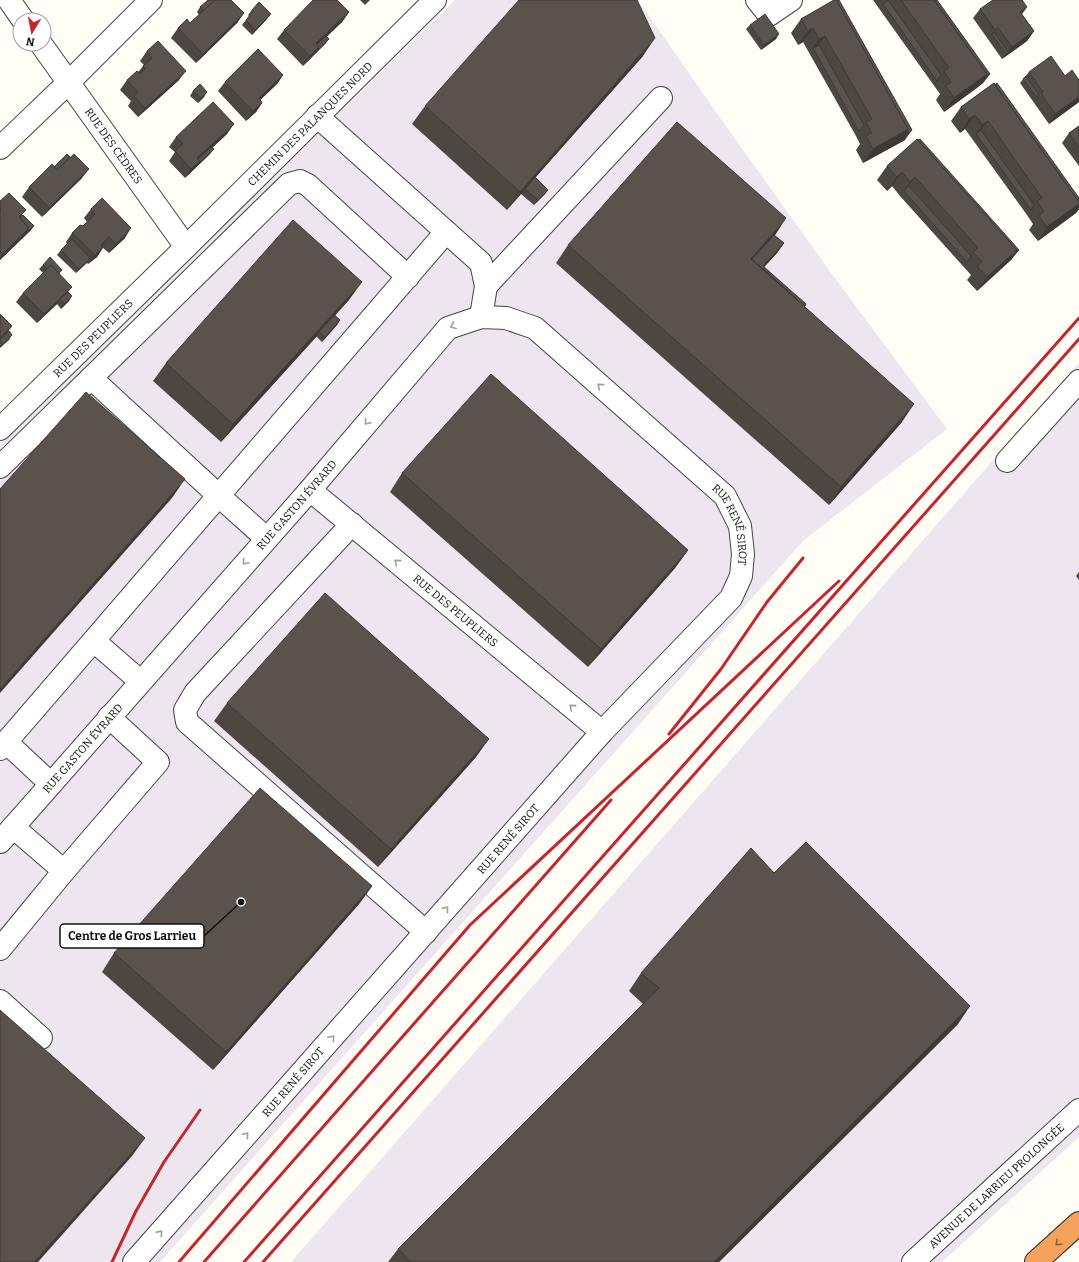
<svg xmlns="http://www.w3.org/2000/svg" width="1079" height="1262" font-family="Bitter,serif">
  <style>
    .industrial { fill: #eee6ef }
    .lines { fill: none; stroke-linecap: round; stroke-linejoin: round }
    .minor-casing { stroke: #444; stroke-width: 24 }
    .highway-casing { stroke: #222; stroke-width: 24 }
    .minor { stroke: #fff; stroke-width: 22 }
    .highway { stroke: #f5a25d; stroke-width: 22 }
    .rail { stroke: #c4262e; stroke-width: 3 }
    .wall { fill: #4d4742 }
    .shaded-wall { fill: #3f3936 }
    .building { fill: #5a524d; stroke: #3f3936 }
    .oneway { stroke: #a0a0a0 }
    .oneway2 { stroke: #8e613b }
    .labels { text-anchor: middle; stroke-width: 4; stroke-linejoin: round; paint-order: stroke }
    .street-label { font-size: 11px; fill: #111; stroke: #fff }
    .leader { fill: none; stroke: #111; stroke-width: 1.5 }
    .callout-dot { fill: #111; stroke: #fff; stroke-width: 1.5 }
    .callout { fill: #fff; stroke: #111; stroke-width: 1.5 }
    .callout-label { font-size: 12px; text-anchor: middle; font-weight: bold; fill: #111 }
  </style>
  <rect width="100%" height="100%" fill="#fffdf5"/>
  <!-- industrial -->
  <g class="industrial">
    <path d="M 455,0 L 638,0 L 723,122 L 829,270 L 947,429 L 803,541 L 160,1262 L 0,1262 L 0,444 Z"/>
    <path d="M 1079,363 L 1079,1137 L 942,1262 L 291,1262 L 987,467 Z"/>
  </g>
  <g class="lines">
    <!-- minor casing -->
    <g class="minor-casing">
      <g id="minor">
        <path d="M 9,0 L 23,20"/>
        <path d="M 757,0 L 769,15 L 791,0"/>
        <path id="s1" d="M 41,44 L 186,247"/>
        <path d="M 317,116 L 481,263 L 486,286 L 481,317"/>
        <path d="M 0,148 L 69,82 L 151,0"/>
        <path d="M 486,286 L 661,98"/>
        <path id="s2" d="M 0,429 L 186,247 L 435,0"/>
        <path d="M 1007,461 L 1079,381"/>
        <path d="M 0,467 L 91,378"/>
        <path id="s3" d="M 310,490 L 602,732"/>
        <path d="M 352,524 L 195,693 L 185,710 L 187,722 L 426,932"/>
        <path d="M 266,538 L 219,496 L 91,378 L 289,184 L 300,181 L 308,185 L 408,277"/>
        <path d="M 94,641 L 140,681"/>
        <path d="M 6,742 L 51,784"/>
        <path d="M 0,749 L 446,232"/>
        <path d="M 13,827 L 64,871"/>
        <path id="s4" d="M 0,842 L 310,490 L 448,328 L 481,317 L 506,318 L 535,328 L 725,496 L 740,526 L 743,554 L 741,576 L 731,598 L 602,732 L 134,1262"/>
        <path d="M 0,949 L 64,871 L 158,762 L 109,717"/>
        <path d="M 0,1001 L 41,1038"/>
        <path id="s5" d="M 913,1262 L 1079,1110"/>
      </g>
    </g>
    <!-- highway casing -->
    <g class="highway-casing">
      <path id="highway" d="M 1036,1262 L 1079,1223"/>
    </g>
    <!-- minor -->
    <use href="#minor" class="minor"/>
    <!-- highway -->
    <use href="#highway" class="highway"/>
    <!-- rail -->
    <g class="rail">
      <path d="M 669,734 L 721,669 L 767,602 L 803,558"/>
      <path d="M 112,1262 L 136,1211 L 164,1162 L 200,1110"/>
      <path d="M 179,1262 L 470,925 L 839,581"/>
      <path d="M 204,1262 L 611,800"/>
      <path d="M 244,1262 L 1079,318"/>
      <path d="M 263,1262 L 1079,339"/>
    </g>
  </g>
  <!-- wall -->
  <g class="wall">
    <path d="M 360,0 L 370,0 L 365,5 Z"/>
    <path d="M 834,0 L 905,140 L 863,163 L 856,150 L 860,144 L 856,136 L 803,42 L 798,45 L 791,33 L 801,19 Z"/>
    <path d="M 873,0 L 937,0 L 990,74 L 983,83 L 944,112 L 936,100 L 940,94 Z"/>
    <path d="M 200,7 L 244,13 L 237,23 L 196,63 L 171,38 L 178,28 L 190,23 L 199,15 L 197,12 Z"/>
    <path d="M 1027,7 L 1022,14 L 1034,31 L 1027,41 L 1002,59 L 973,18 L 980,9 Z"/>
    <path d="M 252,10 L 267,19 L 252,35 L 242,25 L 249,16 L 248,15 Z"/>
    <path d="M 349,12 L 342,22 L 326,37 L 329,39 L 325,44 L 303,66 L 277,39 L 284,30 Z"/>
    <path d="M 750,25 L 776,39 L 761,50 L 746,29 Z"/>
    <path d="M 147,51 L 179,80 L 138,117 L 128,106 L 131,101 L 120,90 L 127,80 L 139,71 L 144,65 L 140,61 Z"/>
    <path d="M 643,56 L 535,178 L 548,190 L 545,194 L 534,205 L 521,194 L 507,210 L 412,124 L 425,106 Z"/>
    <path d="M 1029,72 L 1065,76 L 1079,80 L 1079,102 L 1049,124 L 1020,83 Z"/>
    <path d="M 283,75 L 277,84 L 260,100 L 262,103 L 256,112 L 246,121 L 218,91 L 225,82 Z"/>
    <path d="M 994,83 L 1079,198 L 1079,209 L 1076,213 L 1038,241 L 1029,230 L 1033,224 L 1027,215 L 965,129 L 960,133 L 951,121 L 961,107 Z"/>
    <path d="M 193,91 L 204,97 L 198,103 L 190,96 Z"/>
    <path d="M 1079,126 L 1079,166 L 1062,143 L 1069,133 Z"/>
    <path d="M 227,134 L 212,148 L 210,154 L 185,178 L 169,161 L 175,152 L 169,147 L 176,137 Z"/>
    <path d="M 917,139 L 1012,259 L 977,291 L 967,280 L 971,275 L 900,196 L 892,186 L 887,191 L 877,180 L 887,166 Z"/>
    <path d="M 54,167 L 82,178 L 42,217 L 22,197 L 29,187 Z"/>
    <path d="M 0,201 L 23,215 L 34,226 L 30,231 L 0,260 Z"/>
    <path d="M 91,209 L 125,238 L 109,253 L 103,248 L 97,257 L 88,264 L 87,263 L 76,273 L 57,255 L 61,250 L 67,244 L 66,242 L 72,233 L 83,226 L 87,222 L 84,218 Z"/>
    <path d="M 774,235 L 784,243 L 777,253 L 764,267 L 805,307 L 902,422 L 829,505 L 556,263 L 568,245 Z"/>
    <path d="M 43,265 L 62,270 L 59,274 L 68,292 L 69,301 L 61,309 L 57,304 L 37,323 L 16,302 L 23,293 L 43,273 L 39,269 Z"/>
    <path d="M 349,300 L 335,315 L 340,320 L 337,325 L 322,342 L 316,336 L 317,336 L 221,442 L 153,381 L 166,363 Z"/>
    <path d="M 402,473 L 688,550 L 675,568 L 588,667 L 390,492 Z"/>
    <path d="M 1079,572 L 1079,580 L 1076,576 Z"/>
    <path d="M 227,703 L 476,757 L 378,867 L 214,721 Z"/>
    <path d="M 774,873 L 958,1024 L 719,1262 L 388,1262 L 398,1249 L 643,1004 L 629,991 L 641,973 Z"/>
    <path d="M 372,886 L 359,904 L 213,1070 L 102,972 L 114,953 Z"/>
  </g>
  <!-- shaded-wall -->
  <g class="shaded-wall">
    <path d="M 1027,7 L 1020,16 L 1020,12 Z"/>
    <path d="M 349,12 L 342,22 L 314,49 L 316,43 Z"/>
    <path d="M 244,13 L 237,23 L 196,63 L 203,54 Z"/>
    <path d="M 271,14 L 267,19 L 252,35 L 255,30 Z"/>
    <path d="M 813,28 L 803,42 L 798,45 L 808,31 Z"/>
    <path d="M 1034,31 L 1027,41 L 1002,59 L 1012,47 Z"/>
    <path d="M 779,34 L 776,39 L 761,50 L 764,45 Z"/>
    <path d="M 825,36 L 815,50 L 813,48 L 819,39 Z"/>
    <path d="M 655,38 L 643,56 L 525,189 L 521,194 L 507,210 L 520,192 Z"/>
    <path d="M 329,39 L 325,44 L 303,66 L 310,56 L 319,47 Z"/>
    <path d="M 186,71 L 179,80 L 138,117 L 145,108 Z"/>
    <path d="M 987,74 L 977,88 L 944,112 L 954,98 Z"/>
    <path d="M 990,74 L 983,83 L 977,88 L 984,78 Z"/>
    <path d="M 283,75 L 277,84 L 252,108 L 259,98 Z"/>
    <path d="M 207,92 L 204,97 L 198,103 L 201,98 Z"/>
    <path d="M 1079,97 L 1079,102 L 1049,124 L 1055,114 Z"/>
    <path d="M 262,103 L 256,112 L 246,121 L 253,111 Z"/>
    <path d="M 975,115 L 965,129 L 960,133 L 969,119 Z"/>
    <path d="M 988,121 L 978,135 L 976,134 L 982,125 Z"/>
    <path d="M 234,124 L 227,134 L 195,164 L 197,158 Z"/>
    <path d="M 908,129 L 912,130 L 905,140 L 863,163 L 873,149 Z"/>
    <path d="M 214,149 L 210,154 L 185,178 L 191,169 Z"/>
    <path d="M 89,169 L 82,178 L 42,217 L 49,208 Z"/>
    <path d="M 902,172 L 892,186 L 887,191 L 897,177 Z"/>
    <path d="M 915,177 L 905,191 L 904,191 L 910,182 Z"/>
    <path d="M 548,190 L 545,194 L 534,205 L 538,200 Z"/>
    <path d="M 1079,204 L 1079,209 L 1076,213 L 1038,241 L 1047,227 Z"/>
    <path d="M 786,218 L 774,237 L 746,268 L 751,259 Z"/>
    <path d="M 34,226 L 30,231 L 0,260 L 0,259 L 3,254 L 29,228 Z"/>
    <path d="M 131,228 L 125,238 L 109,253 L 116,244 Z"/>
    <path d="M 109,237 L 102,246 L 101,245 Z"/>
    <path d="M 784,243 L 777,253 L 756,276 L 763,266 Z"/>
    <path d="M 103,247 L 97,257 L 88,264 L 95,255 Z"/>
    <path d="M 1017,250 L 1019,250 L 1012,259 L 977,291 L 987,277 Z"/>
    <path d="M 90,258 L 86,263 L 76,273 L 79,269 Z"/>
    <path d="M 362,282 L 349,300 L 320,332 L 319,332 L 317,336 L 221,442 L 233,424 Z"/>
    <path d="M 72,287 L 65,296 L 60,299 L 57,304 L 37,323 L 44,314 Z"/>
    <path d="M 72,296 L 69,301 L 61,309 L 64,304 Z"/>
    <path d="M 340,320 L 337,325 L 322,342 L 325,337 Z"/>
    <path d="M 12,326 L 5,336 L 0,341 L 0,338 Z"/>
    <path d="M 12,335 L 9,340 L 0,348 L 0,346 Z"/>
    <path d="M 914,404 L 902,422 L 829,505 L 841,487 Z"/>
    <path d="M 185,479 L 172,498 L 0,693 L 0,689 Z"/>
    <path d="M 688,550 L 675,568 L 588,667 L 601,649 Z"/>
    <path d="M 489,739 L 476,757 L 378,867 L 391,849 Z"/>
    <path d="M 372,886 L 359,904 L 213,1070 L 226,1052 Z"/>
    <path d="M 970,1006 L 958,1024 L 719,1262 L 714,1262 Z"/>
    <path d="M 145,1138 L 132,1156 L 38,1262 L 34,1262 Z"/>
  </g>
  <!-- building -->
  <g class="building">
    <path d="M 208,0 L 215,0 L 204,11 L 200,7 Z"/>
    <path d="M 215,0 L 231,0 L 244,13 L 203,54 L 178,28 L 187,19 L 190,23 Z"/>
    <path d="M 313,0 L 337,0 L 349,12 L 316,43 L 319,47 L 310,56 L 284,30 Z"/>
    <path d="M 519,0 L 637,0 L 655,38 L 520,192 L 425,106 Z"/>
    <path d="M 834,0 L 837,0 L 908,129 L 873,149 L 866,136 L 872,133 L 866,122 L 872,119 L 825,36 L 819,39 L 813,28 L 808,31 L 801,19 Z"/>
    <path d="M 839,0 L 912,130 L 905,134 L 908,129 L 837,1 Z"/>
    <path d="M 888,0 L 941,75 L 937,81 L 883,4 Z"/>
    <path d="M 901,0 L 934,0 L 987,74 L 954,98 L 946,86 L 951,82 L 944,71 L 949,68 Z"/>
    <path d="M 934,0 L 937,0 L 990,74 L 984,78 L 987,74 Z"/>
    <path d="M 993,0 L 1022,0 L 1027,7 L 1020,12 L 1034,31 L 1012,47 L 998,28 L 995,30 L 980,9 Z"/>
    <path d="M 259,2 L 271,14 L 255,30 L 246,20 L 253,12 L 252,10 Z"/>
    <path d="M 765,14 L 779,34 L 764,45 L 750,25 Z"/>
    <path d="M 994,32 L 1008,52 L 1006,54 L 992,34 Z"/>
    <path d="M 326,36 L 329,39 L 316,52 L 319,47 L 317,44 Z"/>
    <path d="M 158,41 L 186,71 L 145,108 L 134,96 L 138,92 L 127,80 L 137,71 L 140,74 L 145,69 L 143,66 L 152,58 L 147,51 Z"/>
    <path d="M 819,45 L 864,125 L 859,131 L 813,48 Z"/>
    <path d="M 258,49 L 283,75 L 259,98 L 262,103 L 253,111 L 225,82 Z"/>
    <path d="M 1051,56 L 1065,76 L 1072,70 L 1079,80 L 1079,97 L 1055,114 L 1041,93 L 1043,92 L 1029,72 Z"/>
    <path d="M 1026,76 L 1039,95 L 1037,98 L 1023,79 Z"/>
    <path d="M 994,83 L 1079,202 L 1079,204 L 1047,227 L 1039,216 L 1044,212 L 1037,201 L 1042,198 L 988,121 L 982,125 L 975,115 L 969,119 L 961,107 Z"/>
    <path d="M 997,83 L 1079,198 L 1079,202 L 995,85 Z"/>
    <path d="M 200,84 L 207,92 L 201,98 L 193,91 Z"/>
    <path d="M 213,102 L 234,124 L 197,158 L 200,161 L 191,169 L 175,151 L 183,144 L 176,137 Z"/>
    <path d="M 677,122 L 786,218 L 751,259 L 914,404 L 841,487 L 568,245 Z"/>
    <path d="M 1079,126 L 1079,147 L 1069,133 Z"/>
    <path d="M 981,130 L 1034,205 L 1031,210 L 976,134 Z"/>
    <path d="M 917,139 L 1017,250 L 987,277 L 977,266 L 982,262 L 973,252 L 978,248 L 915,177 L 910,182 L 902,172 L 897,177 L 887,166 Z"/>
    <path d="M 920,139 L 1019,250 L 1014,255 L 1017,250 L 918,140 Z"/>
    <path d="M 211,147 L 214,149 L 197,165 L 200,161 L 198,159 Z"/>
    <path d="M 67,154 L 70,157 L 57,170 L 54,167 Z"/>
    <path d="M 74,154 L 89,169 L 49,208 L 29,187 L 52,164 L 57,170 Z"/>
    <path d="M 535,177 L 548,190 L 538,200 L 525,189 Z"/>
    <path d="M 909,186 L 971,256 L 967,262 L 904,191 Z"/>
    <path d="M 9,193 L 26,210 L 19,217 L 29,228 L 3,254 L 0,251 L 0,211 L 1,210 L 0,208 L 0,201 Z"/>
    <path d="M 102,198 L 131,228 L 116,244 L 109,237 L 101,245 L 103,247 L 95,255 L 72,233 L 80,225 L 83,226 L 95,214 L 91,209 Z"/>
    <path d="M 23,215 L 34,226 L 26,233 L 29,228 L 20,218 Z"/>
    <path d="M 293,220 L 362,282 L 233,424 L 166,363 Z"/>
    <path d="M 774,235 L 784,243 L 763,266 L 806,304 L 805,306 L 752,259 Z"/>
    <path d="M 72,239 L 90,258 L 79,269 L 61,250 Z"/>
    <path d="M 50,257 L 62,270 L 58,273 L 51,265 L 47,269 L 43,265 Z"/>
    <path d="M 51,265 L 72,287 L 44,314 L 23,293 Z"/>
    <path d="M 68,292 L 72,296 L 64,304 L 60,299 Z"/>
    <path d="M 0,314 L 12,326 L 0,338 Z"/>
    <path d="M 334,315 L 340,320 L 325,337 L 319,332 Z"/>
    <path d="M 9,331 L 12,335 L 0,346 L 1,344 L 0,343 L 0,339 Z"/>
    <path d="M 491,374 L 688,550 L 601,649 L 402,473 Z"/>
    <path d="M 86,392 L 185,479 L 0,689 L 0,489 Z"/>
    <path d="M 325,593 L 489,739 L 391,849 L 227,703 Z"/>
    <path d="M 260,788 L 372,886 L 226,1052 L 114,953 Z"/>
    <path d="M 806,842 L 970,1006 L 714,1262 L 411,1262 L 398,1249 L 659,988 L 641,973 L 751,848 L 774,873 Z"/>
    <path d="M 0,1010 L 145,1138 L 34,1262 L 0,1262 Z"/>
  </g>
  <!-- one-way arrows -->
  <defs><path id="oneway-chevron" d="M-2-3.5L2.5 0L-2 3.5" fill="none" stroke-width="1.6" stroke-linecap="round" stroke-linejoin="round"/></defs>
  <g class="oneway">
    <use href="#oneway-chevron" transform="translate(453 326) rotate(159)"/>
    <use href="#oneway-chevron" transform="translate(600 386) rotate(-139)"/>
    <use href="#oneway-chevron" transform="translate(367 422) rotate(130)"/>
    <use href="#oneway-chevron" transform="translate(245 562) rotate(131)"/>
    <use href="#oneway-chevron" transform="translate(397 562) rotate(-140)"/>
    <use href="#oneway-chevron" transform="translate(572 707) rotate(-140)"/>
    <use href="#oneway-chevron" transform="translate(446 909) rotate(-49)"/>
    <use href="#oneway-chevron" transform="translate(332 1038) rotate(-49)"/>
    <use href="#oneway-chevron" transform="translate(246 1135) rotate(-49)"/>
    <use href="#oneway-chevron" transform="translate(160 1233) rotate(-49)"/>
  </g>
  <use class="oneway2" href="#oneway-chevron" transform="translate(1058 1243) rotate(138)"/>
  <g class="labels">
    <!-- street labels -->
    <g class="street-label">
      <text dy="4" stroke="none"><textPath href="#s2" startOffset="435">CHEMIN DES PALANQUES NORD</textPath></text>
      <text dy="4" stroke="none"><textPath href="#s1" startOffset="125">RUE DES CÈDRES</textPath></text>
      <text dy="4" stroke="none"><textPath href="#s2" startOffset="130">RUE DES PEUPLIERS</textPath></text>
      <text dy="4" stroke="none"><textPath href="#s4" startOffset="449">RUE GASTON ÉVRARD</textPath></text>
      <text dy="4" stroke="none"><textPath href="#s4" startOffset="1055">RUE RENÉ SIROT</textPath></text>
      <text dy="4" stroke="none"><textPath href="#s3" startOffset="189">RUE DES PEUPLIERS</textPath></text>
      <text dy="4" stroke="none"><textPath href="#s4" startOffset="125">RUE GASTON ÉVRARD</textPath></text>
      <text transform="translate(508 839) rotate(-49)" y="4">RUE RENÉ SIROT</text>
      <text transform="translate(293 1082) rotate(-49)" y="4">RUE RENÉ SIROT</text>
      <text dy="4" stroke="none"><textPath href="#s5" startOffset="113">AVENUE DE LARRIEU PROLONGÉE</textPath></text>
    </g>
  </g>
  <!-- callouts -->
  <path class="leader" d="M241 902L204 936"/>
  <circle class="callout-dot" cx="241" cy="902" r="4"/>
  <rect class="callout" x="60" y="924" width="144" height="24" rx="4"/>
  <g class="callout-label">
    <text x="132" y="940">Centre de Gros Larrieu</text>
  </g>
  <!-- north arrow -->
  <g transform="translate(32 32) rotate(190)"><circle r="19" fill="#ffffff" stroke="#a0a0a0"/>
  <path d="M0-3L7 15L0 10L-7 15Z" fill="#c4262e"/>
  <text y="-6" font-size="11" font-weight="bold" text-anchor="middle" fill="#111111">N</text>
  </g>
</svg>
